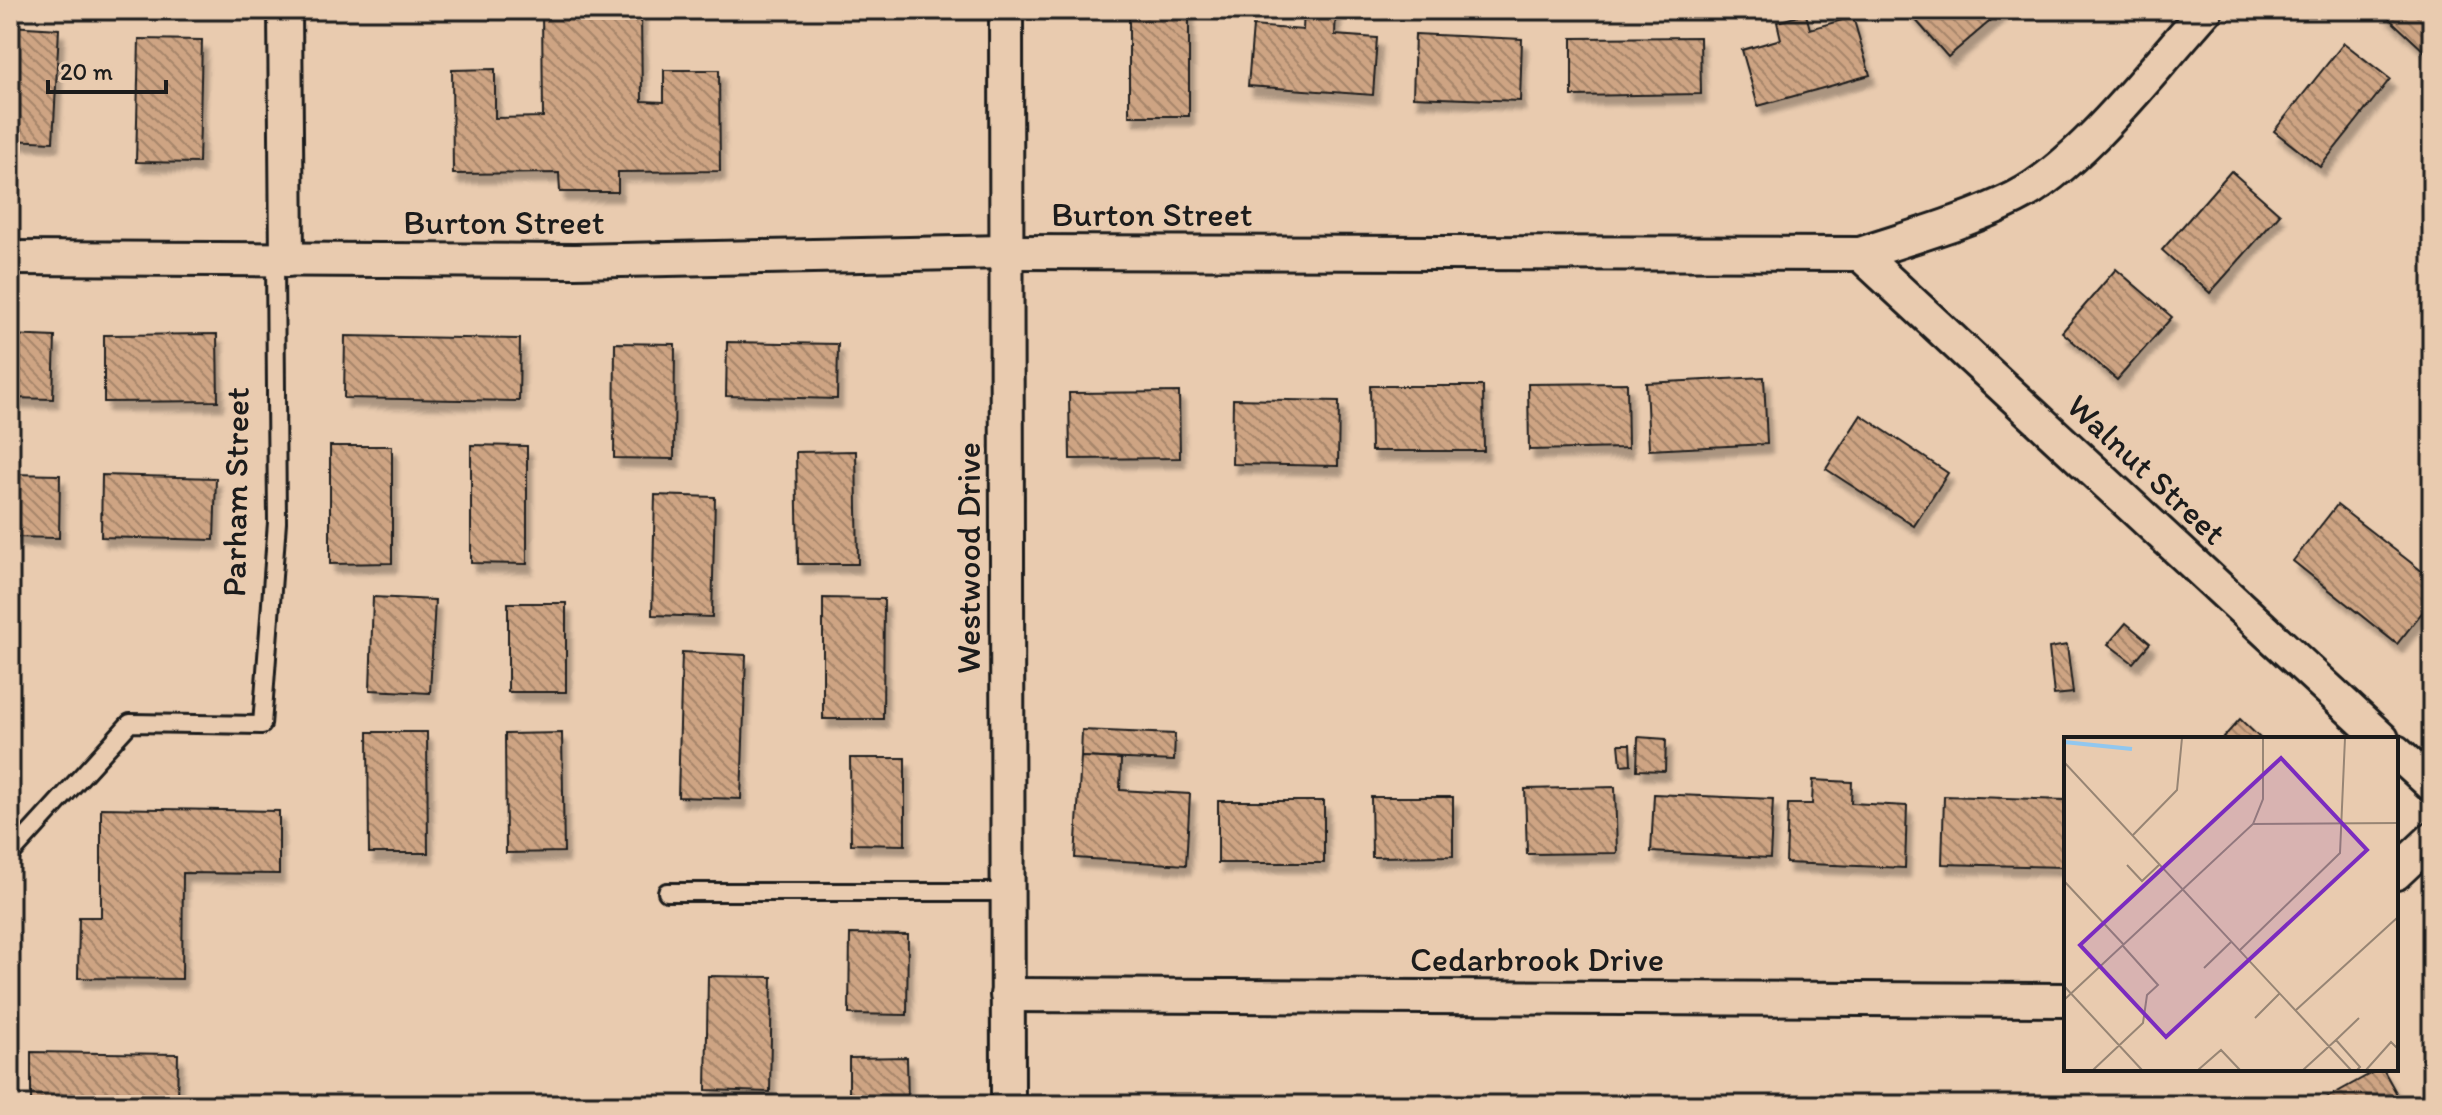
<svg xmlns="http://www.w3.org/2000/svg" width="2442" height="1115" font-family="Itim,sans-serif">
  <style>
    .building { fill: url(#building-back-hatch); stroke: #1c1c1c; stroke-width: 2; filter: url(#shadow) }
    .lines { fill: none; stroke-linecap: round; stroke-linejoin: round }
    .lane-casing { stroke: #1c1c1c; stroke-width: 22 }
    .street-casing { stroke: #1c1c1c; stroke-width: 38 }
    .lane { stroke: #e9cbaf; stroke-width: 16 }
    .street { stroke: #e9cbaf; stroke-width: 32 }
    .labels { text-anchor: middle; stroke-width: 7; stroke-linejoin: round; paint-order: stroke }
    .street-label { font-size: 34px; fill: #1c1c1c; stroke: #e9cbaf }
    .inset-river { fill: none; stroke: #91c7ef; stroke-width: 4 }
    .inset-road { fill: none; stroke: #978574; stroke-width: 2 }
    .view { fill: #7b2cbf; fill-opacity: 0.15; stroke: #7b2cbf; stroke-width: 4 }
    .inset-edge { fill: none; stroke: #1c1c1c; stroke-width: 4 }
  </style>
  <defs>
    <pattern id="building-back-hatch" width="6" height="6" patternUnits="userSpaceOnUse" patternTransform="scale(2)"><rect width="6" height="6" fill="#cea483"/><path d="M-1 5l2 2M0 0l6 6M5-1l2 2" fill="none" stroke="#a6856a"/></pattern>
    <filter id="shadow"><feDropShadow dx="5" dy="9" stdDeviation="2" flood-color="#0004"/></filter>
  </defs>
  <rect width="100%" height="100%" fill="#e9cbaf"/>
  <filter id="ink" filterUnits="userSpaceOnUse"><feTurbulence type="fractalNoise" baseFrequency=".0125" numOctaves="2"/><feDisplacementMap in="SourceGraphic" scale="16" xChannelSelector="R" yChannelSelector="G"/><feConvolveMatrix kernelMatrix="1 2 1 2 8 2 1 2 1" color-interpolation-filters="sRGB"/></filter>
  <g filter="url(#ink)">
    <!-- building -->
    <g class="building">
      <path d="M 542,10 L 641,10 L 642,101 L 664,102 L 664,70 L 719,70 L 720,171 L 618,172 L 618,192 L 560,192 L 559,173 L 453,174 L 452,70 L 495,69 L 495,118 L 543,117 Z"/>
      <rect x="1129" y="10" width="60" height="106"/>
      <path d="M 1304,10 L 1336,10 L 1335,35 L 1377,38 L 1373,95 L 1248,86 L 1253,26 L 1303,30 Z"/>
      <path d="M 1907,10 L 2003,10 L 1948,57 Z"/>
      <path d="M 2432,10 L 2432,43 L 2424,51 L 2381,11 Z"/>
      <path d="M 1806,14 L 1810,29 L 1853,17 L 1870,75 L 1758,106 L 1742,50 L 1781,39 L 1777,22 Z"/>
      <path d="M 10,26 L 59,29 L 53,142 L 10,140 Z"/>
      <path d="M 1415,34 L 1522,39 L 1520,101 L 1413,97 Z"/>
      <path d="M 1700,37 L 1701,94 L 1572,96 L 1572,38 Z"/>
      <path d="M 139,39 L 202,40 L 199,163 L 136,162 Z"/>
      <path d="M 2344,43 L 2390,79 L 2320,167 L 2274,131 Z"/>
      <path d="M 2231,171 L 2280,214 L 2210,293 L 2162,250 Z"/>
      <path d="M 2116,269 L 2172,317 L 2117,380 L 2062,332 Z"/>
      <path d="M 217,334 L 218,401 L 104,402 L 104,335 Z"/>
      <path d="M 10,335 L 55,337 L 53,399 L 10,398 Z"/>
      <path d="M 345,336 L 520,339 L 519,401 L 344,398 Z"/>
      <path d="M 727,342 L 838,344 L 837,399 L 726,396 Z"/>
      <path d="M 615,343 L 675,344 L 674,459 L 614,458 Z"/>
      <path d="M 1764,377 L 1767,444 L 1649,450 L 1646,383 Z"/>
      <path d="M 1627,383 L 1628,448 L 1529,450 L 1528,384 Z"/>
      <path d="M 1370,386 L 1483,386 L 1484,451 L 1371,451 Z"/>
      <path d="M 1179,392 L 1180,458 L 1070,459 L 1069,393 Z"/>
      <path d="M 1233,399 L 1339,401 L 1338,466 L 1232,464 Z"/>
      <path d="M 1861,415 L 1948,473 L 1914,526 L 1826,469 Z"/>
      <path d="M 471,445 L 527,446 L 527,564 L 471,563 Z"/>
      <path d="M 330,446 L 392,446 L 392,563 L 330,564 Z"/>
      <path d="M 856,451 L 858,564 L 798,564 L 796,452 Z"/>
      <path d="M 10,474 L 60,475 L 59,538 L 10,537 Z"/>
      <path d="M 102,475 L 216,478 L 214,540 L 101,537 Z"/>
      <path d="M 655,495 L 715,497 L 712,617 L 652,615 Z"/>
      <path d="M 2337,505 L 2432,579 L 2432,600 L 2397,644 L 2293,561 Z"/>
      <path d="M 373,597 L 435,600 L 430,693 L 370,690 Z"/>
      <path d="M 823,598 L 884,599 L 883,719 L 823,719 Z"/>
      <rect x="508" y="603" width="58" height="89"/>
      <path d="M 2126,623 L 2150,643 L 2133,663 L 2108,644 Z"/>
      <path d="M 2067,645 L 2073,693 L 2054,695 L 2049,648 Z"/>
      <path d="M 682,652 L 746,655 L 741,799 L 678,797 Z"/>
      <path d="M 2240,719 L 2261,739 L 2222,739 Z"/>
      <path d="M 1082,730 L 1175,734 L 1174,761 L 1081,757 Z"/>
      <path d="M 368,732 L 427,732 L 428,853 L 369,853 Z"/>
      <path d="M 562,733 L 564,852 L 506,853 L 505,734 Z"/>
      <path d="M 1638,737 L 1666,739 L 1665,771 L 1637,770 Z"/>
      <path d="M 1619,744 L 1630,744 L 1631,764 L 1621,765 Z"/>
      <path d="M 1081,757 L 1121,759 L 1120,790 L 1190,794 L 1186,865 L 1075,858 Z"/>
      <path d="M 850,758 L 905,758 L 905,845 L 851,844 Z"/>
      <path d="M 1813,780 L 1852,782 L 1851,803 L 1907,806 L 1905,868 L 1786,863 L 1788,804 L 1812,804 Z"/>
      <path d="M 1615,787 L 1617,853 L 1527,854 L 1525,789 Z"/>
      <path d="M 1654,794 L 1773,799 L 1770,858 L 1651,852 Z"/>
      <path d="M 1944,796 L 2066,800 L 2065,867 L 1942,864 Z"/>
      <path d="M 1371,797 L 1453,797 L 1453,856 L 1372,857 Z"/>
      <rect x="1218" y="801" width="106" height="62"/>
      <path d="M 101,808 L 279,811 L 279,874 L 183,873 L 182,979 L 78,978 L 79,917 L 101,917 Z"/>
      <path d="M 850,934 L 908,935 L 907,1015 L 849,1014 Z"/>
      <path d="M 708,976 L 772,977 L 770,1092 L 706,1090 Z"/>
      <path d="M 31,1052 L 178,1054 L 177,1105 L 31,1105 Z"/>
      <path d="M 907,1057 L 908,1105 L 849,1105 L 849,1058 Z"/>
      <path d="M 2379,1069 L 2383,1069 L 2403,1105 L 2314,1105 Z"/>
    </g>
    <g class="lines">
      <!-- lane casing -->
      <g class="lane-casing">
        <g id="lane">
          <path d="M 10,855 L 130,723 L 262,725 L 277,522 L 275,260"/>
          <path d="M 667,892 L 1008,892"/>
        </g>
      </g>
      <!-- street casing -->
      <g class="street-casing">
        <g id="street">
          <path d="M 285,10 L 287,260"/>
          <path d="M 1006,10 L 1008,1105"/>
          <path d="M 1860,254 L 2382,739"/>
          <path d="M 10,258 L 575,261 L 1005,252 L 1860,254 C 1911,237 1966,222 2015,198 C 2081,165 2155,66 2206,10"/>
          <path d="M 2396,752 L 2432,785"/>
          <path d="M 2396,873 L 2432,839"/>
          <path d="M 1007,995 L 2066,1000"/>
        </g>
      </g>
      <!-- lane -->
      <use href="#lane" class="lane"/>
      <!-- street -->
      <use href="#street" class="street"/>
    </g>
  </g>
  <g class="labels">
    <!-- street labels -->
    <g class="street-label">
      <text x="1152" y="226">Burton Street</text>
      <text x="504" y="234">Burton Street</text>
      <text transform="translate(2147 469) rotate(43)" y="12">Walnut Street</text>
      <text transform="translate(235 492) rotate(-89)" y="12">Parham Street</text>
      <text transform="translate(968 558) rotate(-90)" y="12">Westwood Drive</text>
      <text x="1537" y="971">Cedarbrook Drive</text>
    </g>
  </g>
  <!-- overview -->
  <g transform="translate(2064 737)">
    <rect width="334" height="334" fill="#e9cbaf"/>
    <path class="inset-river" d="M 0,5 L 68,12"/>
    <path class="inset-road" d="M 0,25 L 287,333M 189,87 L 334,86M 69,98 L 113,53 L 118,1M 63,128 L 78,144 L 96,127M 0,144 L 60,208M 176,213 L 276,116 L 281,1M 140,231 L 168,204M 0,249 L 78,333M 0,263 L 189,87 L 199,62 L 199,1M 232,273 L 334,180M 191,281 L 216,256M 272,303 L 295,281M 29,333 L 79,286 L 83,258 L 94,248 L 59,209M 134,333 L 157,313 L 176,333M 239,333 L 272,303 L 296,330 L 293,333M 302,333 L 327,305 L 334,312"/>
    <path class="view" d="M 217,21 L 303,113 L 102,300 L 16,208 Z"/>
    <rect width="334" height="334" class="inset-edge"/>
  </g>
  <!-- margin -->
  <rect width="2442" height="1115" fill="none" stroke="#e9cbaf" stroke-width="40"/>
  <rect x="20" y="20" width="2402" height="1075" fill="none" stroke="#1c1c1c" stroke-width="3" filter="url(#ink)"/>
  <!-- scale -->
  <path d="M48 80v12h118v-12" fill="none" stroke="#1c1c1c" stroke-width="4"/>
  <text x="60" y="80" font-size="24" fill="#1c1c1c" stroke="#e9cbaf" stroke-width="6" paint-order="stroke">20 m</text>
</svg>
